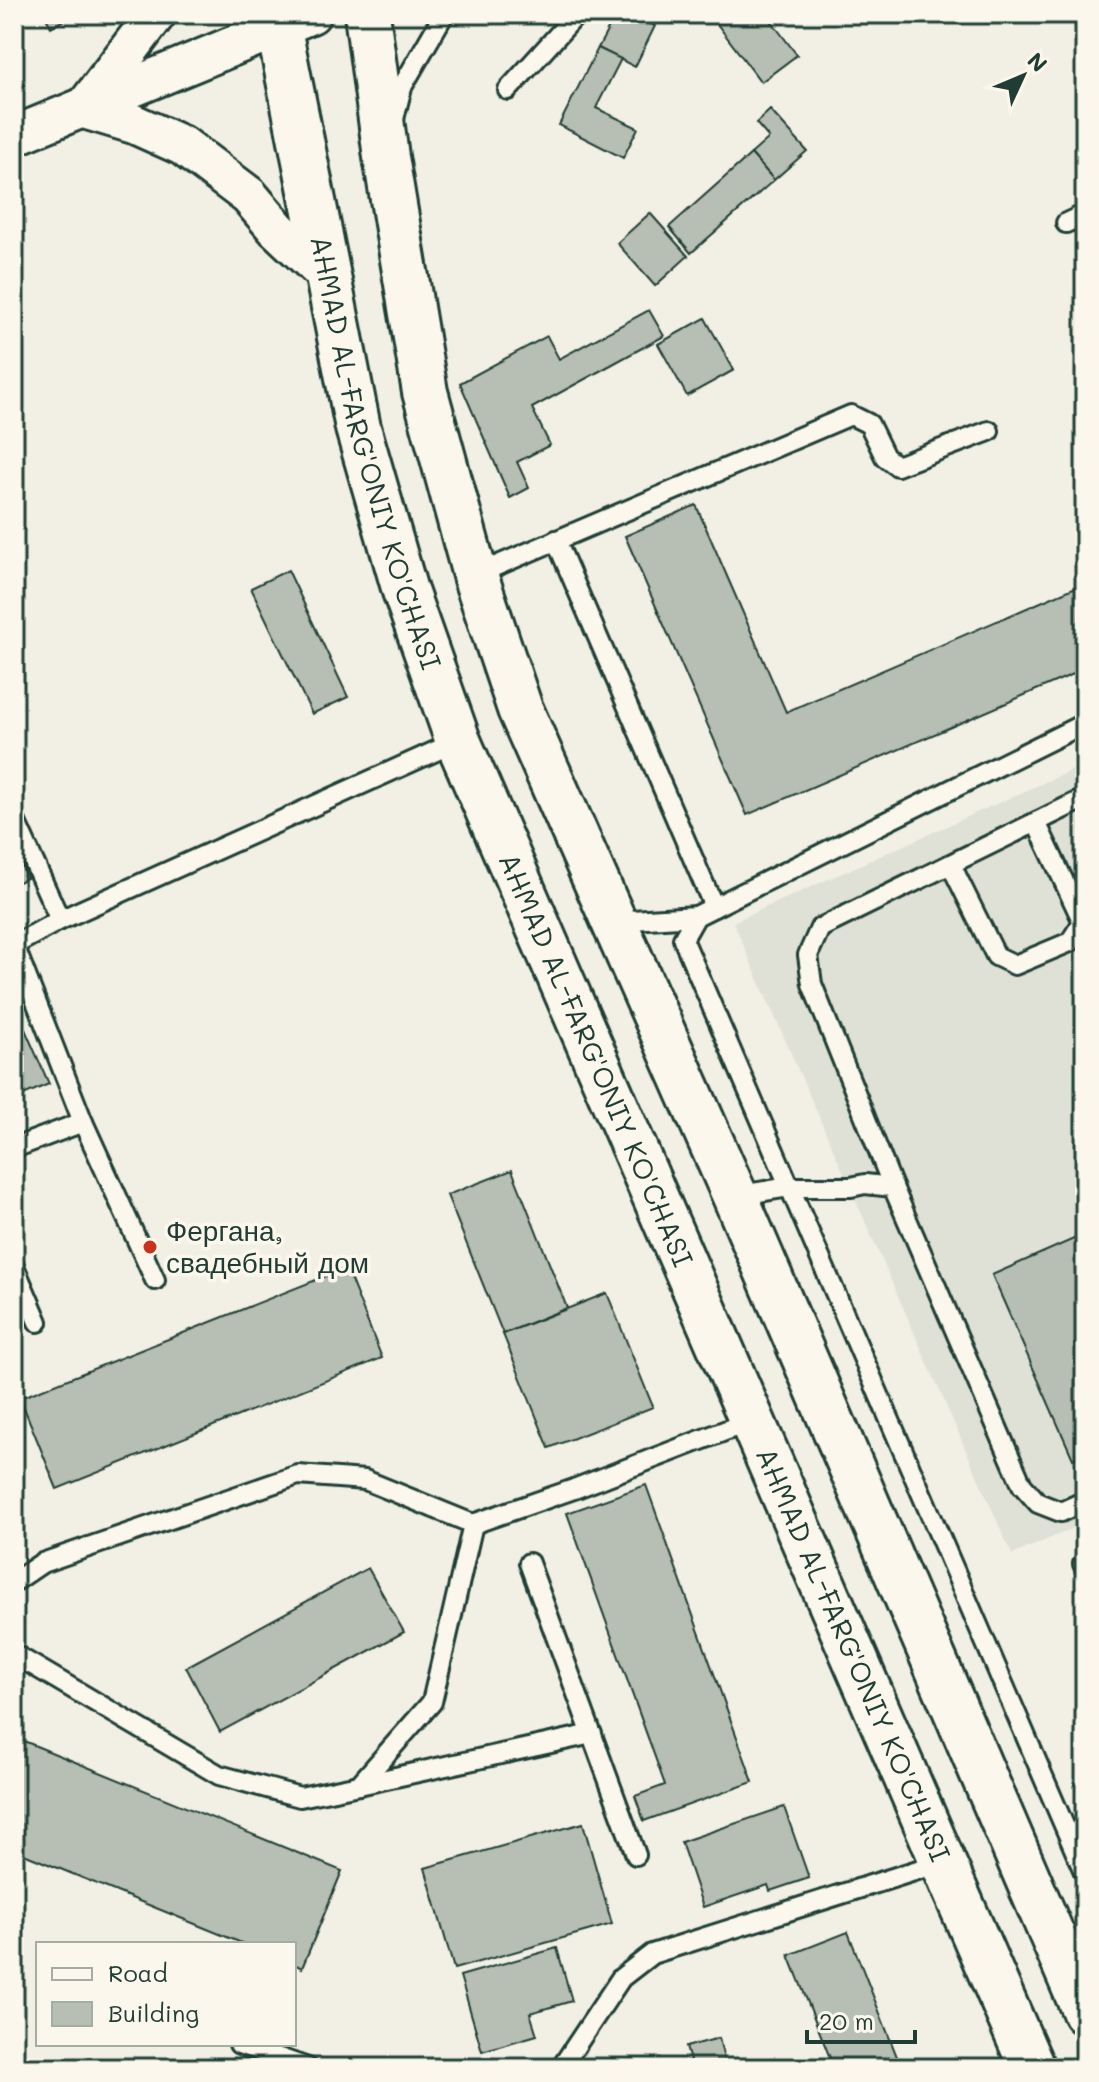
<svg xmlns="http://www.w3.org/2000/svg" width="1099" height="2082" font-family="Mali,sans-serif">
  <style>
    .built { fill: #e0e1d6 }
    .building { fill: #b7beb3; stroke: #1f3d34; stroke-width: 2 }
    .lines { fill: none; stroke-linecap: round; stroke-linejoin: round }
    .service-casing { stroke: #1f3d34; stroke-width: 24 }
    .minor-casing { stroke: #1f3d34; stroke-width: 44 }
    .trunk-casing { stroke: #1f3d34; stroke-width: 50 }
    .service { stroke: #fbf7ec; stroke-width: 18 }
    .minor { stroke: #fbf7ec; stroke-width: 38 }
    .trunk { stroke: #fbf7ec; stroke-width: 44 }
    .poi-dot { fill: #c8321e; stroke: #fbf7ec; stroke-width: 3 }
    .labels { text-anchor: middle; stroke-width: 7; stroke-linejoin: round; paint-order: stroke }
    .street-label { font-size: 28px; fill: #1f3d34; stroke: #fbf7ec }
    .poi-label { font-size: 28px; fill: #1f3d34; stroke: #fbf7ec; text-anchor: start }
  </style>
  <rect width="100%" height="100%" fill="#f2f0e5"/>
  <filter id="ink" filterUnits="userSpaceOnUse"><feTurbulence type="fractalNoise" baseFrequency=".0125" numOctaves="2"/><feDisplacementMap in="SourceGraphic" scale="16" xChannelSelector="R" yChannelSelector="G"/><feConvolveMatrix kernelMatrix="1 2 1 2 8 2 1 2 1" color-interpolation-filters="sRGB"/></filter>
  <g filter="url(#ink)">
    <!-- built -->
    <path class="built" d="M 1085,764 L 1085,1523 L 1012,1555 L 733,922 Z"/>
    <!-- building -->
    <g class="building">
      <path d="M 44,14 L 77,14 L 51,27 Z"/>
      <path d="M 616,14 L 631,14 L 655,26 L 635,67 L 598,48 Z"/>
      <path d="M 722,14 L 774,14 L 769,18 L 797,55 L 761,82 L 714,20 Z"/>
      <path d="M 598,48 L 621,59 L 596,108 L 638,128 L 623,158 L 559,125 Z"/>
      <path d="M 770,110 L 807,151 L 774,180 L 751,154 L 769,138 L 756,123 Z"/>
      <path d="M 751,154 L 774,180 L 691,253 L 669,227 Z"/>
      <path d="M 650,213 L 688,256 L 655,286 L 617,243 Z"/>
      <path d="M 1085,223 L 1085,255 L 1073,229 Z"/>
      <path d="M 649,310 L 664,336 L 532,408 L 550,445 L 517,462 L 529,488 L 510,498 L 460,383 L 547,336 L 559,359 Z"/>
      <path d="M 705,318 L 734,370 L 687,396 L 658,344 Z"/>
      <path d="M 696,505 L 786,712 L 1085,583 L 1085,669 L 747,815 L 625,536 Z"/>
      <path d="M 288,570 L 348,697 L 312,714 L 251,588 Z"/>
      <path d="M 14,848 L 27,878 L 14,884 Z"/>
      <path d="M 14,1004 L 49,1084 L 14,1099 Z"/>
      <path d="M 512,1170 L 567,1308 L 503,1334 L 447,1195 Z"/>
      <path d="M 1085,1234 L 1085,1454 L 1073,1459 L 992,1275 Z"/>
      <path d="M 346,1268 L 382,1358 L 57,1489 L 20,1398 Z"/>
      <path d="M 607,1293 L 653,1407 L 549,1448 L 503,1334 Z"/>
      <path d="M 646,1485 L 753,1782 L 644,1821 L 635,1796 L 665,1785 L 567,1513 Z"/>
      <path d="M 368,1568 L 404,1632 L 220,1732 L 186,1667 Z"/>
      <path d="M 14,1737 L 342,1871 L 302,1968 L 294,1964 L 294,1944 L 244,1944 L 14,1850 Z"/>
      <path d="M 784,1807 L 809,1878 L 770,1891 L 768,1885 L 703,1907 L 681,1842 Z"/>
      <path d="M 583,1823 L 612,1924 L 454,1969 L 425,1868 Z"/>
      <path d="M 848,1932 L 899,2062 L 884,2068 L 834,2068 L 789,1955 Z"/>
      <path d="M 557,1948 L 572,2001 L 530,2013 L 537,2035 L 482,2051 L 460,1976 Z"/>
      <path d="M 719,2038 L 726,2068 L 692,2068 L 686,2047 Z"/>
    </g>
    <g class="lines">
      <!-- service casing -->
      <g class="service-casing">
        <g id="service">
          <path d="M 508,90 L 577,14"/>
          <path d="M 394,119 L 402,87 L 444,14"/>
          <path d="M 1066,223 L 1085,214"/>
          <path d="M 556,540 L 714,907"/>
          <path d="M 475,575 L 851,415 L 869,424 L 885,457 L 897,466 L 989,431"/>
          <path d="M 1085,723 L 696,916 L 683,939 L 1085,1874"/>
          <path d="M 14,818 L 60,920"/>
          <path d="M 951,865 L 996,956 L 1015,965 L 1070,942 L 1083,922 L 1036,822"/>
          <path d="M 615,921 L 696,916"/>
          <path d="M 83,1122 L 155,1280"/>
          <path d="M 14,1148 L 83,1122 L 14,945 L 60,920 L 458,741"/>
          <path d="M 893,1187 L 812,984 L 808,955 L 820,928 L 1085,798"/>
          <path d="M 735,1196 L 789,1187 L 851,1187 L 865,1184 L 893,1187 L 1022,1485 L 1038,1503 L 1061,1512 L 1085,1501"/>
          <path d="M 14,1266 L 38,1322"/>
          <path d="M 529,1563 L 636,1855"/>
          <path d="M 1083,1564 L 1085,1568"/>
          <path d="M 14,1582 L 42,1563 L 298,1475 L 365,1480 L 473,1524 L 574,1489 L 753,1420"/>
          <path d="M 14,1654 L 219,1775 L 300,1797 L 359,1785 L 432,1702 L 473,1524"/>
          <path d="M 359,1785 L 592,1734"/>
          <path d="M 239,2044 L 308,2068"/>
          <path d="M 561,2068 L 621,1978 L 652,1954 L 943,1862"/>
        </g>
      </g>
      <!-- minor casing -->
      <g class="minor-casing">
        <g id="minor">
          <path d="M 156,14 L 84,109 L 134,124 L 183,146 L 249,196 L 277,229 L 326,275"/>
          <path d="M 14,136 L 311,14"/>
        </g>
      </g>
      <!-- trunk casing -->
      <g class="trunk-casing">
        <g id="trunk">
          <path id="s1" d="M 276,14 L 358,428 L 405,591 L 458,741 L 1032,2068"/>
          <path d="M 367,14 L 386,157 L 425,392 L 475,575 L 520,709 L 735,1196 L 1085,2012"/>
        </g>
      </g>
      <!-- service -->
      <use href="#service" class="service"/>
      <!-- minor -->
      <use href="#minor" class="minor"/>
      <!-- trunk -->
      <use href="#trunk" class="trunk"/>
    </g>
  </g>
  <!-- markers -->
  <circle class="poi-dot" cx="150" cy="1247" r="8"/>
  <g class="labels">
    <!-- street labels -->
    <g class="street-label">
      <text dy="10" stroke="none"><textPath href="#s1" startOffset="450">AHMAD AL-FARG'ONIY KO'CHASI</textPath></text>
      <text dy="10" stroke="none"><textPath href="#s1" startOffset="1098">AHMAD AL-FARG'ONIY KO'CHASI</textPath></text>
      <text dy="10" stroke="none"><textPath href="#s1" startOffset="1746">AHMAD AL-FARG'ONIY KO'CHASI</textPath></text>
    </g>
    <!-- poi labels -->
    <g class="poi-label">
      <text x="166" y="1241">Фергана,<tspan x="166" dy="32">свадебный дом</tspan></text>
    </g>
  </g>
  <!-- margin -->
  <rect width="1099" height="2082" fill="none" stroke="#fbf7ec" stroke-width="48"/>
  <rect x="24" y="24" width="1051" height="2034" fill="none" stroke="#1f3d34" stroke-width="3" filter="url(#ink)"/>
  <!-- legend -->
  <rect x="36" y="1942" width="260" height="104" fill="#fbf7ec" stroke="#a3ada2" stroke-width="2"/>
  <rect x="52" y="1968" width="40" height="12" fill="#fbf7ec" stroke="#a3ada2" stroke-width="2"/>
  <text x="108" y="1982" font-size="24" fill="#1f3d34">Road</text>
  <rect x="52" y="2002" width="40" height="24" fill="#b7beb3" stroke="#a3ada2" stroke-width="2"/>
  <text x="108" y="2022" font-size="24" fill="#1f3d34">Building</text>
  <!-- north arrow -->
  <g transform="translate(1023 76) rotate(46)" stroke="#fbf7ec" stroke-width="6" paint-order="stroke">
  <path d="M0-6L14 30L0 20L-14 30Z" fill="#1f3d34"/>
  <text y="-12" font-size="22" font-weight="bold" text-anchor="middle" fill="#1f3d34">N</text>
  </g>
  <!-- scale -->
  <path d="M807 2030v12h108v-12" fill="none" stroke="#1f3d34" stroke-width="4"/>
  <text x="819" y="2030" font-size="24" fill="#1f3d34" stroke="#fbf7ec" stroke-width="6" paint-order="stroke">20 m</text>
</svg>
